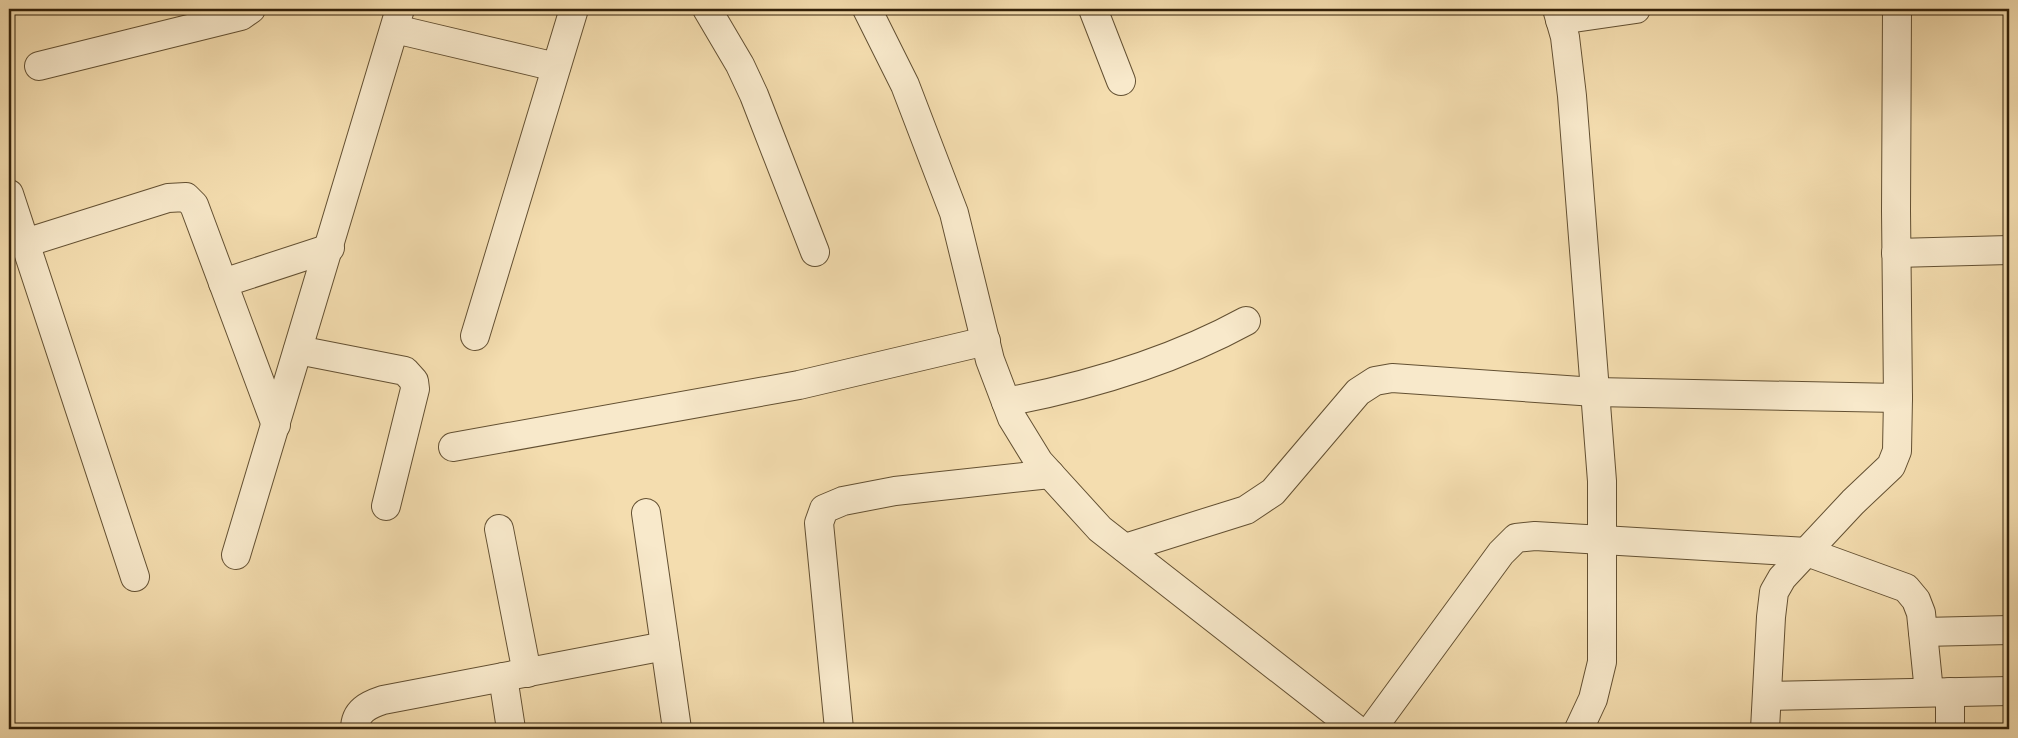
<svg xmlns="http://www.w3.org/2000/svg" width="2018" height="738" font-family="'EB Garamond',serif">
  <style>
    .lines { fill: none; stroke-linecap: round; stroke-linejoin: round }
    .minor-casing { stroke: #635032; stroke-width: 30 }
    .minor { stroke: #f8e9cb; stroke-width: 28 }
  </style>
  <rect width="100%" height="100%" fill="#f4ddaf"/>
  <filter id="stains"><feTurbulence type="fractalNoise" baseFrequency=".004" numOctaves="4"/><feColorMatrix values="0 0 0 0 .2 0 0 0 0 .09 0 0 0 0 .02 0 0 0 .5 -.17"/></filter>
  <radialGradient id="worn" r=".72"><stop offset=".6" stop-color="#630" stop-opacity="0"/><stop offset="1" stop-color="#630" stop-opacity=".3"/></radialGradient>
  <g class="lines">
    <!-- minor casing -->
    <g class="minor-casing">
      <g id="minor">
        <path d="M 707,9 L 740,65 L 754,95 L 815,252"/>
        <path d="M 867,9 L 905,85 L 954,213 L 990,360 L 1012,418 L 1039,462 L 1100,529 L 1356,729"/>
        <path d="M 1093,9 L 1121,81"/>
        <path d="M 1557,9 L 1565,37 L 1572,96 L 1602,481 L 1602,662 L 1593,699 L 1579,729"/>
        <path d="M 1560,20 L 1636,9"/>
        <path d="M 395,29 L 556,67"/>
        <path d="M 39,66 L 241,16 L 251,9"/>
        <path d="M 9,194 L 135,577"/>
        <path d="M 25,243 L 168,198 L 186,197 L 194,205 L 276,425"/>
        <path d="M 1896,253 L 2009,250"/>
        <path d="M 223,283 L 330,248"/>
        <path d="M 475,336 L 574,9"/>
        <path d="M 298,350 L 405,371 L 414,381 L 415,389 L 386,506"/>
        <path d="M 1006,402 C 1089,386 1171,362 1246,321"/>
        <path d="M 453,447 L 799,385 L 986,341"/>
        <path d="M 646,513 L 677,729"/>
        <path d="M 499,529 L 527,673"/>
        <path d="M 1125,548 L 1246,510 L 1273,492 L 1358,392 L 1375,381 L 1392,378 L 1595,392 L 1898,398"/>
        <path d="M 236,555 L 400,9"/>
        <path d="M 1923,632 L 2009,630"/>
        <path d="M 503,677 L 511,729"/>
        <path d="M 1950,692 L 1950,729"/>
        <path d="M 1767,696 L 2009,691"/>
        <path d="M 355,729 C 355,711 368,705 383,700 L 665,646"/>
        <path d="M 839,729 L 819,523 L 824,509 L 843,501 L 895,491 L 1050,474"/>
        <path d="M 1372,729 L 1501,553 L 1516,538 L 1535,536 L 1807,552 L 1906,588 L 1916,600 L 1921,613 L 1929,692"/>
        <path d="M 1765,729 L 1771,617 L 1774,592 L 1782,578 L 1853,502 L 1891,466 L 1897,451 L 1898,398 L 1896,211 L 1897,9"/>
      </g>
    </g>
    <!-- minor -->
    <use href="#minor" class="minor"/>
  </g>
  <!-- margin -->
  <rect width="2018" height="738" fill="none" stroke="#f4ddaf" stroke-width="30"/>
  <rect x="10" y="10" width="1998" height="718" fill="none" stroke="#332109" stroke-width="2.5"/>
  <rect x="15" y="15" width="1988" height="708" fill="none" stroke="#332109"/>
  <rect width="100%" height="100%" filter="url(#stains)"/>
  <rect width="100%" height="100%" fill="url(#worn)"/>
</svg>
